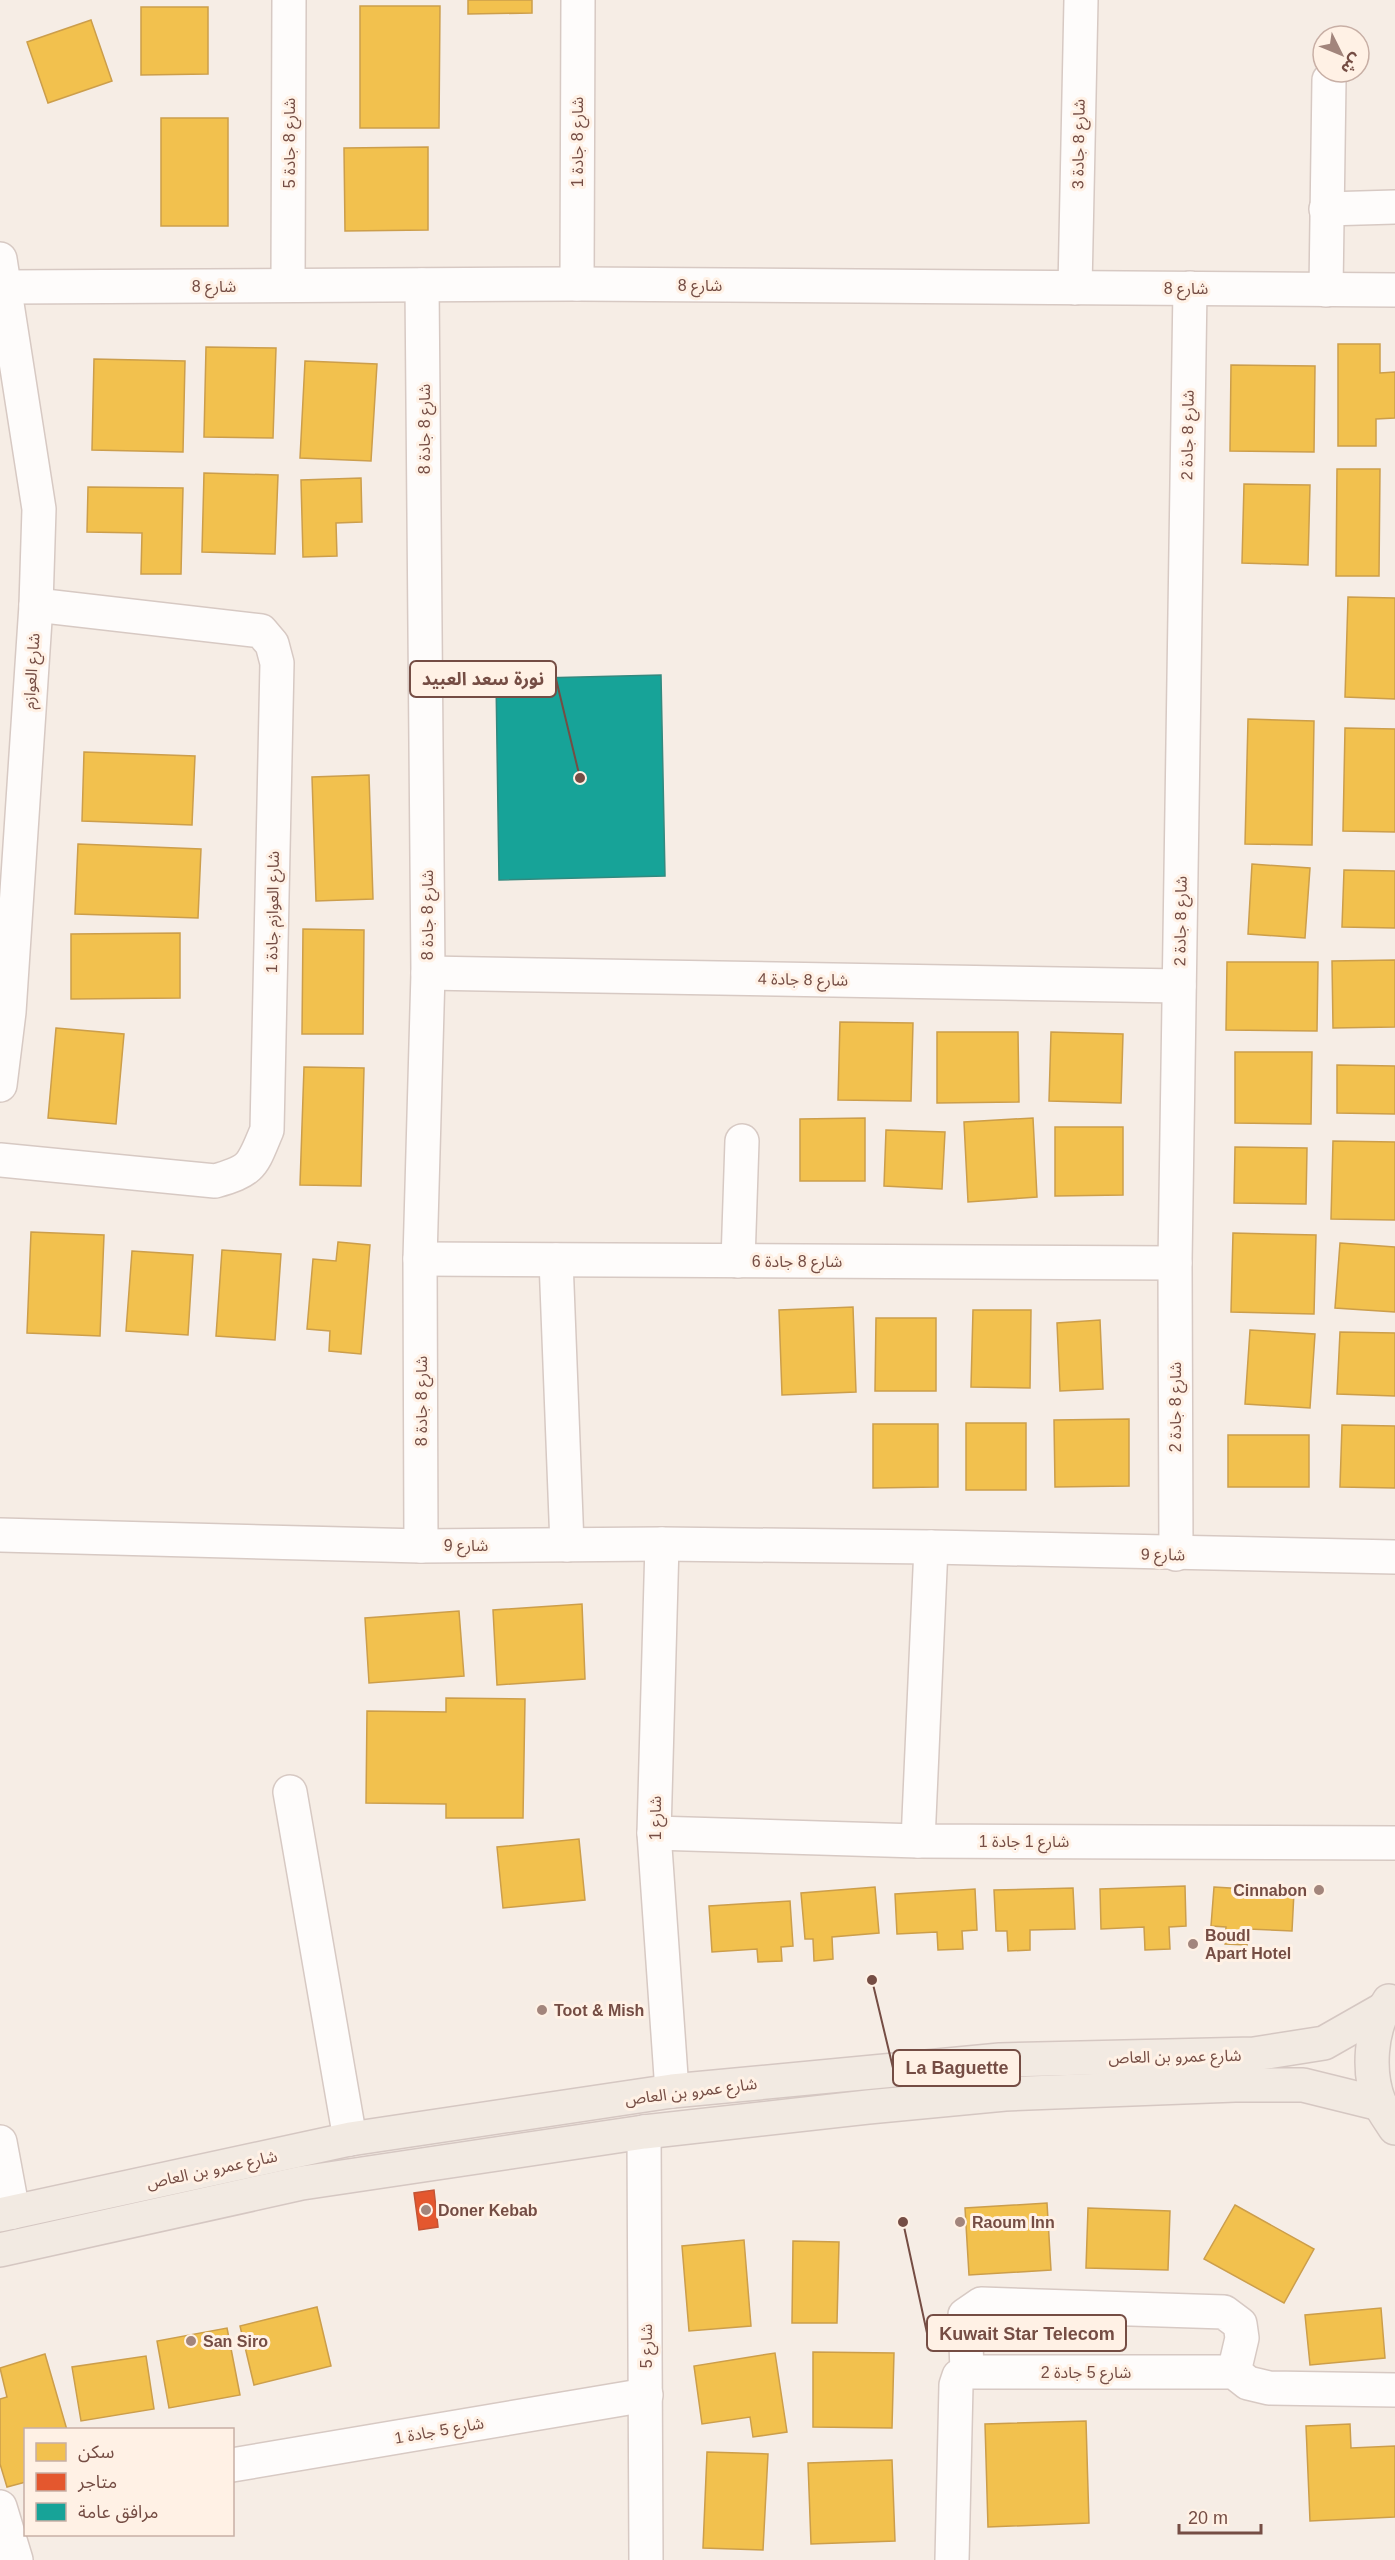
<svg xmlns="http://www.w3.org/2000/svg" width="1395" height="2560" font-family="Arial,'Noto Sans Arabic',sans-serif">
  <style>
    .homes { fill: #f2c14e; stroke: #cc9e4b; stroke-width: 1.5 }
    .shops { fill: #e4572e; stroke: #c35435; stroke-width: 1.5 }
    .public { fill: #17a398; stroke: #33897f; stroke-width: 1.5 }
    .lines { fill: none; stroke-linecap: round; stroke-linejoin: round }
    .minor-casing { stroke: #d7c9c3; stroke-width: 36 }
    .major-casing { stroke: #d5c7c2; stroke-width: 36 }
    .minor { stroke: #fefcfb; stroke-width: 33 }
    .major { stroke: #f2eae2; stroke-width: 33 }
    .poi-dot { fill: #a2857c; stroke: #fff1e5; stroke-width: 2 }
    .labels { text-anchor: middle; stroke-width: 6; stroke-linejoin: round; paint-order: stroke }
    .street-label { font-size: 16px; fill: #754d44; stroke: #fff1e5 }
    .poi-label { font-size: 16px; font-weight: bold; fill: #754d44; stroke: #fff1e5; text-anchor: start }
    .leader { fill: none; stroke: #754d44; stroke-width: 2 }
    .callout-dot { fill: #754d44; stroke: #fff1e5; stroke-width: 2 }
    .callout { fill: #fff1e5; stroke: #754d44; stroke-width: 2 }
    .callout-label { font-size: 18px; text-anchor: middle; font-weight: bold; fill: #754d44 }
  </style>
  <rect width="100%" height="100%" fill="#f6ede5"/>
  <!-- homes -->
  <g class="homes">
    <path d="M 468,0 L 532,0 L 532,13 L 468,14 Z"/>
    <path d="M 360,6 L 440,6 L 439,128 L 360,128 Z"/>
    <path d="M 141,7 L 208,7 L 208,74 L 141,75 Z"/>
    <path d="M 91,20 L 112,81 L 48,103 L 27,42 Z"/>
    <rect x="161" y="118" width="67" height="108"/>
    <path d="M 428,147 L 428,230 L 345,231 L 344,148 Z"/>
    <path d="M 1338,344 L 1380,344 L 1380,373 L 1395,372 L 1395,418 L 1376,419 L 1376,446 L 1338,446 Z"/>
    <path d="M 206,347 L 276,348 L 273,438 L 204,437 Z"/>
    <path d="M 94,359 L 185,361 L 183,452 L 92,450 Z"/>
    <path d="M 305,361 L 377,364 L 371,461 L 300,458 Z"/>
    <path d="M 1231,365 L 1315,366 L 1314,452 L 1230,451 Z"/>
    <path d="M 1337,469 L 1380,469 L 1379,576 L 1336,576 Z"/>
    <path d="M 204,473 L 278,475 L 275,554 L 202,552 Z"/>
    <path d="M 361,478 L 362,522 L 336,523 L 337,556 L 303,557 L 301,480 Z"/>
    <path d="M 1244,484 L 1310,485 L 1308,565 L 1242,563 Z"/>
    <path d="M 88,487 L 183,488 L 181,574 L 141,574 L 142,533 L 87,532 Z"/>
    <path d="M 1348,597 L 1395,598 L 1395,699 L 1345,697 Z"/>
    <path d="M 1248,719 L 1314,721 L 1312,845 L 1245,844 Z"/>
    <path d="M 1345,728 L 1395,729 L 1395,832 L 1343,831 Z"/>
    <path d="M 84,752 L 195,756 L 192,825 L 82,821 Z"/>
    <path d="M 369,775 L 373,899 L 316,901 L 312,777 Z"/>
    <path d="M 78,844 L 201,849 L 198,918 L 75,914 Z"/>
    <path d="M 1252,864 L 1310,868 L 1305,938 L 1248,934 Z"/>
    <path d="M 1344,870 L 1395,871 L 1395,928 L 1342,927 Z"/>
    <path d="M 303,929 L 364,930 L 363,1034 L 302,1034 Z"/>
    <path d="M 180,933 L 180,998 L 71,999 L 71,934 Z"/>
    <path d="M 1395,960 L 1395,1027 L 1333,1028 L 1332,961 Z"/>
    <path d="M 1227,962 L 1318,962 L 1317,1031 L 1226,1030 Z"/>
    <path d="M 840,1022 L 913,1023 L 911,1101 L 838,1100 Z"/>
    <path d="M 56,1028 L 124,1034 L 116,1124 L 48,1118 Z"/>
    <path d="M 937,1032 L 1018,1032 L 1019,1102 L 937,1103 Z"/>
    <path d="M 1051,1032 L 1123,1034 L 1121,1103 L 1049,1101 Z"/>
    <path d="M 1235,1052 L 1312,1052 L 1311,1124 L 1235,1123 Z"/>
    <path d="M 1337,1065 L 1395,1066 L 1395,1114 L 1337,1113 Z"/>
    <path d="M 304,1067 L 364,1068 L 361,1186 L 300,1185 Z"/>
    <path d="M 865,1118 L 865,1181 L 800,1181 L 800,1119 Z"/>
    <path d="M 1033,1118 L 1037,1197 L 968,1202 L 964,1122 Z"/>
    <path d="M 1055,1127 L 1123,1127 L 1123,1195 L 1055,1196 Z"/>
    <path d="M 886,1130 L 945,1132 L 942,1189 L 884,1186 Z"/>
    <path d="M 1333,1141 L 1395,1142 L 1395,1220 L 1331,1219 Z"/>
    <path d="M 1235,1147 L 1307,1148 L 1306,1204 L 1234,1203 Z"/>
    <path d="M 31,1232 L 104,1235 L 100,1336 L 27,1333 Z"/>
    <path d="M 1233,1233 L 1316,1235 L 1314,1314 L 1231,1312 Z"/>
    <path d="M 338,1242 L 370,1245 L 361,1354 L 329,1351 L 330,1331 L 307,1329 L 313,1259 L 336,1261 Z"/>
    <path d="M 1340,1243 L 1395,1247 L 1395,1312 L 1335,1308 Z"/>
    <path d="M 222,1250 L 281,1254 L 275,1340 L 216,1336 Z"/>
    <path d="M 132,1251 L 193,1255 L 188,1335 L 126,1331 Z"/>
    <path d="M 853,1307 L 856,1392 L 782,1395 L 779,1310 Z"/>
    <path d="M 973,1310 L 1031,1310 L 1030,1388 L 971,1387 Z"/>
    <path d="M 876,1318 L 936,1318 L 936,1391 L 875,1391 Z"/>
    <path d="M 1100,1320 L 1103,1389 L 1060,1391 L 1057,1323 Z"/>
    <path d="M 1250,1330 L 1315,1334 L 1310,1408 L 1245,1404 Z"/>
    <path d="M 1340,1332 L 1395,1333 L 1395,1396 L 1337,1394 Z"/>
    <path d="M 1129,1419 L 1129,1486 L 1055,1487 L 1054,1420 Z"/>
    <rect x="966" y="1423" width="60" height="67"/>
    <path d="M 873,1424 L 938,1424 L 938,1487 L 873,1488 Z"/>
    <path d="M 1342,1425 L 1395,1426 L 1395,1488 L 1340,1487 Z"/>
    <rect x="1228" y="1435" width="81" height="52"/>
    <path d="M 582,1604 L 585,1679 L 497,1685 L 493,1610 Z"/>
    <path d="M 459,1611 L 464,1676 L 369,1683 L 365,1618 Z"/>
    <path d="M 446,1698 L 525,1699 L 523,1818 L 446,1818 L 446,1804 L 366,1803 L 367,1711 L 446,1712 Z"/>
    <path d="M 579,1839 L 585,1900 L 503,1908 L 497,1847 Z"/>
    <path d="M 1185,1886 L 1186,1926 L 1169,1927 L 1170,1949 L 1145,1950 L 1144,1927 L 1101,1929 L 1100,1889 Z"/>
    <path d="M 875,1887 L 879,1933 L 832,1937 L 833,1959 L 814,1961 L 813,1939 L 805,1939 L 801,1893 Z"/>
    <path d="M 1214,1887 L 1294,1892 L 1292,1931 L 1248,1929 L 1247,1945 L 1225,1944 L 1226,1927 L 1211,1926 Z"/>
    <path d="M 1073,1888 L 1075,1929 L 1030,1930 L 1030,1950 L 1008,1951 L 1007,1931 L 996,1931 L 994,1890 Z"/>
    <path d="M 975,1889 L 977,1930 L 962,1931 L 963,1949 L 938,1950 L 937,1932 L 897,1934 L 895,1894 Z"/>
    <path d="M 790,1901 L 793,1946 L 781,1947 L 782,1961 L 758,1962 L 757,1949 L 712,1952 L 709,1906 Z"/>
    <path d="M 1047,2203 L 1051,2270 L 969,2275 L 965,2208 Z"/>
    <path d="M 1235,2205 L 1314,2249 L 1284,2303 L 1204,2259 Z"/>
    <path d="M 1088,2208 L 1170,2211 L 1168,2270 L 1086,2268 Z"/>
    <path d="M 744,2240 L 751,2326 L 689,2331 L 682,2246 Z"/>
    <path d="M 793,2241 L 839,2242 L 837,2323 L 792,2323 Z"/>
    <path d="M 317,2307 L 331,2366 L 254,2385 L 240,2326 Z"/>
    <path d="M 1381,2308 L 1385,2358 L 1310,2365 L 1305,2315 Z"/>
    <path d="M 227,2328 L 240,2395 L 169,2408 L 157,2341 Z"/>
    <path d="M 813,2352 L 894,2353 L 892,2428 L 813,2427 Z"/>
    <path d="M 775,2353 L 787,2432 L 753,2437 L 750,2417 L 702,2424 L 694,2366 Z"/>
    <path d="M 45,2354 L 67,2430 L 26,2430 L 26,2482 L 7,2487 L 0,2464 L 0,2399 L 7,2397 L 0,2368 Z"/>
    <path d="M 146,2356 L 154,2409 L 81,2421 L 72,2367 Z"/>
    <path d="M 1086,2421 L 1089,2523 L 988,2527 L 985,2424 Z"/>
    <path d="M 1350,2424 L 1351,2448 L 1395,2446 L 1395,2517 L 1310,2521 L 1306,2426 Z"/>
    <path d="M 707,2452 L 768,2454 L 763,2550 L 703,2548 Z"/>
    <path d="M 892,2460 L 895,2541 L 811,2544 L 808,2463 Z"/>
  </g>
  <!-- shops -->
  <path class="shops" d="M 434,2190 L 438,2227 L 419,2230 L 414,2193 Z"/>
  <!-- public -->
  <path class="public" d="M 661,675 L 665,876 L 499,880 L 496,679 Z"/>
  <g class="lines">
    <!-- minor casing -->
    <g class="minor-casing">
      <g id="minor">
        <path d="M 1326,209 L 1395,207"/>
        <path d="M 0,259 L 39,509 L 36,605 L 9,1012 L 0,1085"/>
        <path d="M 577,284 L 578,0"/>
        <path d="M 288,285 L 289,0"/>
        <path d="M 6,287 L 577,284 L 1395,290"/>
        <path d="M 1075,288 L 1081,0"/>
        <path d="M 1326,290 L 1329,80"/>
        <path d="M 428,973 L 1179,986"/>
        <path d="M 0,1160 L 215,1181 C 254,1170 252,1165 267,1130 L 277,663 L 272,644 L 261,631 L 36,605"/>
        <path d="M 420,1259 L 1175,1263"/>
        <path d="M 556,1260 L 567,1545"/>
        <path d="M 738,1261 L 742,1141"/>
        <path d="M 0,1535 L 421,1546 L 662,1544 L 931,1547 L 1395,1557"/>
        <path d="M 662,1544 L 654,1833 L 672,2091"/>
        <path d="M 421,1546 L 420,1259 L 428,973 L 422,285"/>
        <path d="M 1176,1554 L 1175,1263 L 1190,288"/>
        <path d="M 290,1792 L 350,2139"/>
        <path d="M 654,1833 L 918,1841 L 1395,1843"/>
        <path d="M 918,1841 L 931,1547"/>
        <path d="M 644,2132 L 646,2560"/>
        <path d="M 0,2142 L 13,2212"/>
        <path d="M 967,2372 L 965,2315 L 981,2304 L 1224,2312 L 1240,2324 L 1242,2338 L 1234,2372"/>
        <path d="M 232,2465 L 646,2395"/>
        <path d="M 0,2507 L 16,2560"/>
        <path d="M 952,2560 L 956,2385 L 959,2376 L 967,2372 L 1234,2372 L 1248,2383 L 1269,2388 L 1395,2390"/>
      </g>
    </g>
    <!-- major casing -->
    <g class="major-casing">
      <g id="major">
        <path d="M 1389,2001 C 1370,2028 1367,2073 1380,2104 C 1384,2112 1390,2120 1395,2128"/>
        <path d="M 0,2215 L 350,2139 L 672,2091 L 1000,2060 L 1254,2054 L 1324,2043 L 1382,2010"/>
        <path d="M 0,2250 L 302,2183 L 644,2132 L 868,2107 L 1005,2094 L 1235,2085 L 1303,2085 L 1380,2104"/>
      </g>
    </g>
    <!-- minor -->
    <use href="#minor" class="minor"/>
    <!-- major -->
    <use href="#major" class="major"/>
  </g>
  <!-- markers -->
  <g class="poi-dot">
    <circle cx="1319" cy="1890" r="6"/>
    <circle cx="1193" cy="1944" r="6"/>
    <circle cx="542" cy="2010" r="6"/>
    <circle cx="426" cy="2210" r="6"/>
    <circle cx="960" cy="2222" r="6"/>
    <circle cx="191" cy="2341" r="6"/>
  </g>
  <g class="labels">
    <!-- street labels -->
    <g class="street-label">
      <text transform="translate(577 142) rotate(-90)" y="6">شارع 8 جادة 1</text>
      <text transform="translate(289 143) rotate(-90)" y="6">شارع 8 جادة 5</text>
      <text transform="translate(1078 144) rotate(-89)" y="6">شارع 8 جادة 3</text>
      <text x="700" y="291">شارع 8</text>
      <text x="214" y="292">شارع 8</text>
      <text x="1186" y="294">شارع 8</text>
      <text transform="translate(424 429) rotate(-90)" y="6">شارع 8 جادة 8</text>
      <text transform="translate(1187 435) rotate(-89)" y="6">شارع 8 جادة 2</text>
      <text transform="translate(31 671) rotate(-86)" y="6">شارع العوازم</text>
      <text transform="translate(272 912) rotate(-89)" y="6">شارع العوازم جادة 1</text>
      <text transform="translate(427 915) rotate(-90)" y="6">شارع 8 جادة 8</text>
      <text transform="translate(1180 921) rotate(-89)" y="6">شارع 8 جادة 2</text>
      <text transform="translate(803 979) rotate(1)" y="6">شارع 8 جادة 4</text>
      <text x="797" y="1267">شارع 8 جادة 6</text>
      <text transform="translate(421 1401) rotate(-90)" y="6">شارع 8 جادة 8</text>
      <text transform="translate(1175 1407) rotate(-90)" y="6">شارع 8 جادة 2</text>
      <text x="466" y="1551">شارع 9</text>
      <text transform="translate(1163 1554) rotate(1)" y="6">شارع 9</text>
      <text transform="translate(655 1818) rotate(-90)" y="6">شارع 1</text>
      <text x="1024" y="1847">شارع 1 جادة 1</text>
      <text transform="translate(1175 2056) rotate(-1)" y="6">شارع عمرو بن العاص</text>
      <text transform="translate(691 2091) rotate(-7)" y="6">شارع عمرو بن العاص</text>
      <text transform="translate(212 2169) rotate(-12)" y="6">شارع عمرو بن العاص</text>
      <text transform="translate(646 2346) rotate(-90)" y="6">شارع 5</text>
      <text x="1086" y="2378">شارع 5 جادة 2</text>
      <text transform="translate(439 2430) rotate(-10)" y="6">شارع 5 جادة 1</text>
    </g>
    <!-- poi labels -->
    <g class="poi-label">
      <text x="1307" y="1896" text-anchor="end">Cinnabon</text>
      <text x="1205" y="1941">Boudl<tspan x="1205" dy="18">Apart Hotel</tspan></text>
      <text x="554" y="2016">Toot &amp; Mish</text>
      <text x="438" y="2216">Doner Kebab</text>
      <text x="972" y="2228">Raoum Inn</text>
      <text x="203" y="2347">San Siro</text>
    </g>
  </g>
  <!-- callouts -->
  <path class="leader" d="M580 778L556 679M872 1980L893 2068M903 2222L927 2333"/>
  <g class="callout-dot">
    <circle cx="580" cy="778" r="6"/>
    <circle cx="872" cy="1980" r="6"/>
    <circle cx="903" cy="2222" r="6"/>
  </g>
  <g class="callout">
    <rect x="410" y="661" width="146" height="36" rx="6"/>
    <rect x="893" y="2050" width="127" height="36" rx="6"/>
    <rect x="927" y="2315" width="199" height="36" rx="6"/>
  </g>
  <g class="callout-label">
    <text x="483" y="685">نورة سعد العبيد</text>
    <text x="957" y="2074">La Baguette</text>
    <text x="1027" y="2340">Kuwait Star Telecom</text>
  </g>
  <!-- legend -->
  <rect x="24" y="2428" width="210" height="108" fill="#fff1e5" stroke="#c8afa5" stroke-width="1.5"/>
  <rect x="36" y="2443" width="30" height="18" fill="#f2c14e" stroke="#c8afa5" stroke-width="1.5"/>
  <text x="78" y="2458" font-size="18" fill="#754d44">سكن</text>
  <rect x="36" y="2473" width="30" height="18" fill="#e4572e" stroke="#c8afa5" stroke-width="1.5"/>
  <text x="78" y="2488" font-size="18" fill="#754d44">متاجر</text>
  <rect x="36" y="2503" width="30" height="18" fill="#17a398" stroke="#c8afa5" stroke-width="1.5"/>
  <text x="78" y="2518" font-size="18" fill="#754d44">مرافق عامة</text>
  <!-- north arrow -->
  <g transform="translate(1341 54) rotate(133)"><circle r="28" fill="#fff1e5" stroke="#c8afa5" stroke-width="1.5"/>
  <path d="M0-4.5L10 22L0 15L-10 22Z" fill="#a2857c"/>
  <text y="-9" font-size="16" font-weight="bold" text-anchor="middle" fill="#754d44">ش</text>
  </g>
  <!-- scale -->
  <path d="M1179 2524v9h82v-9" fill="none" stroke="#754d44" stroke-width="3"/>
  <text x="1188" y="2524" font-size="18" fill="#754d44" stroke="#fff1e5" stroke-width="4.5" paint-order="stroke">20 m</text>
</svg>
